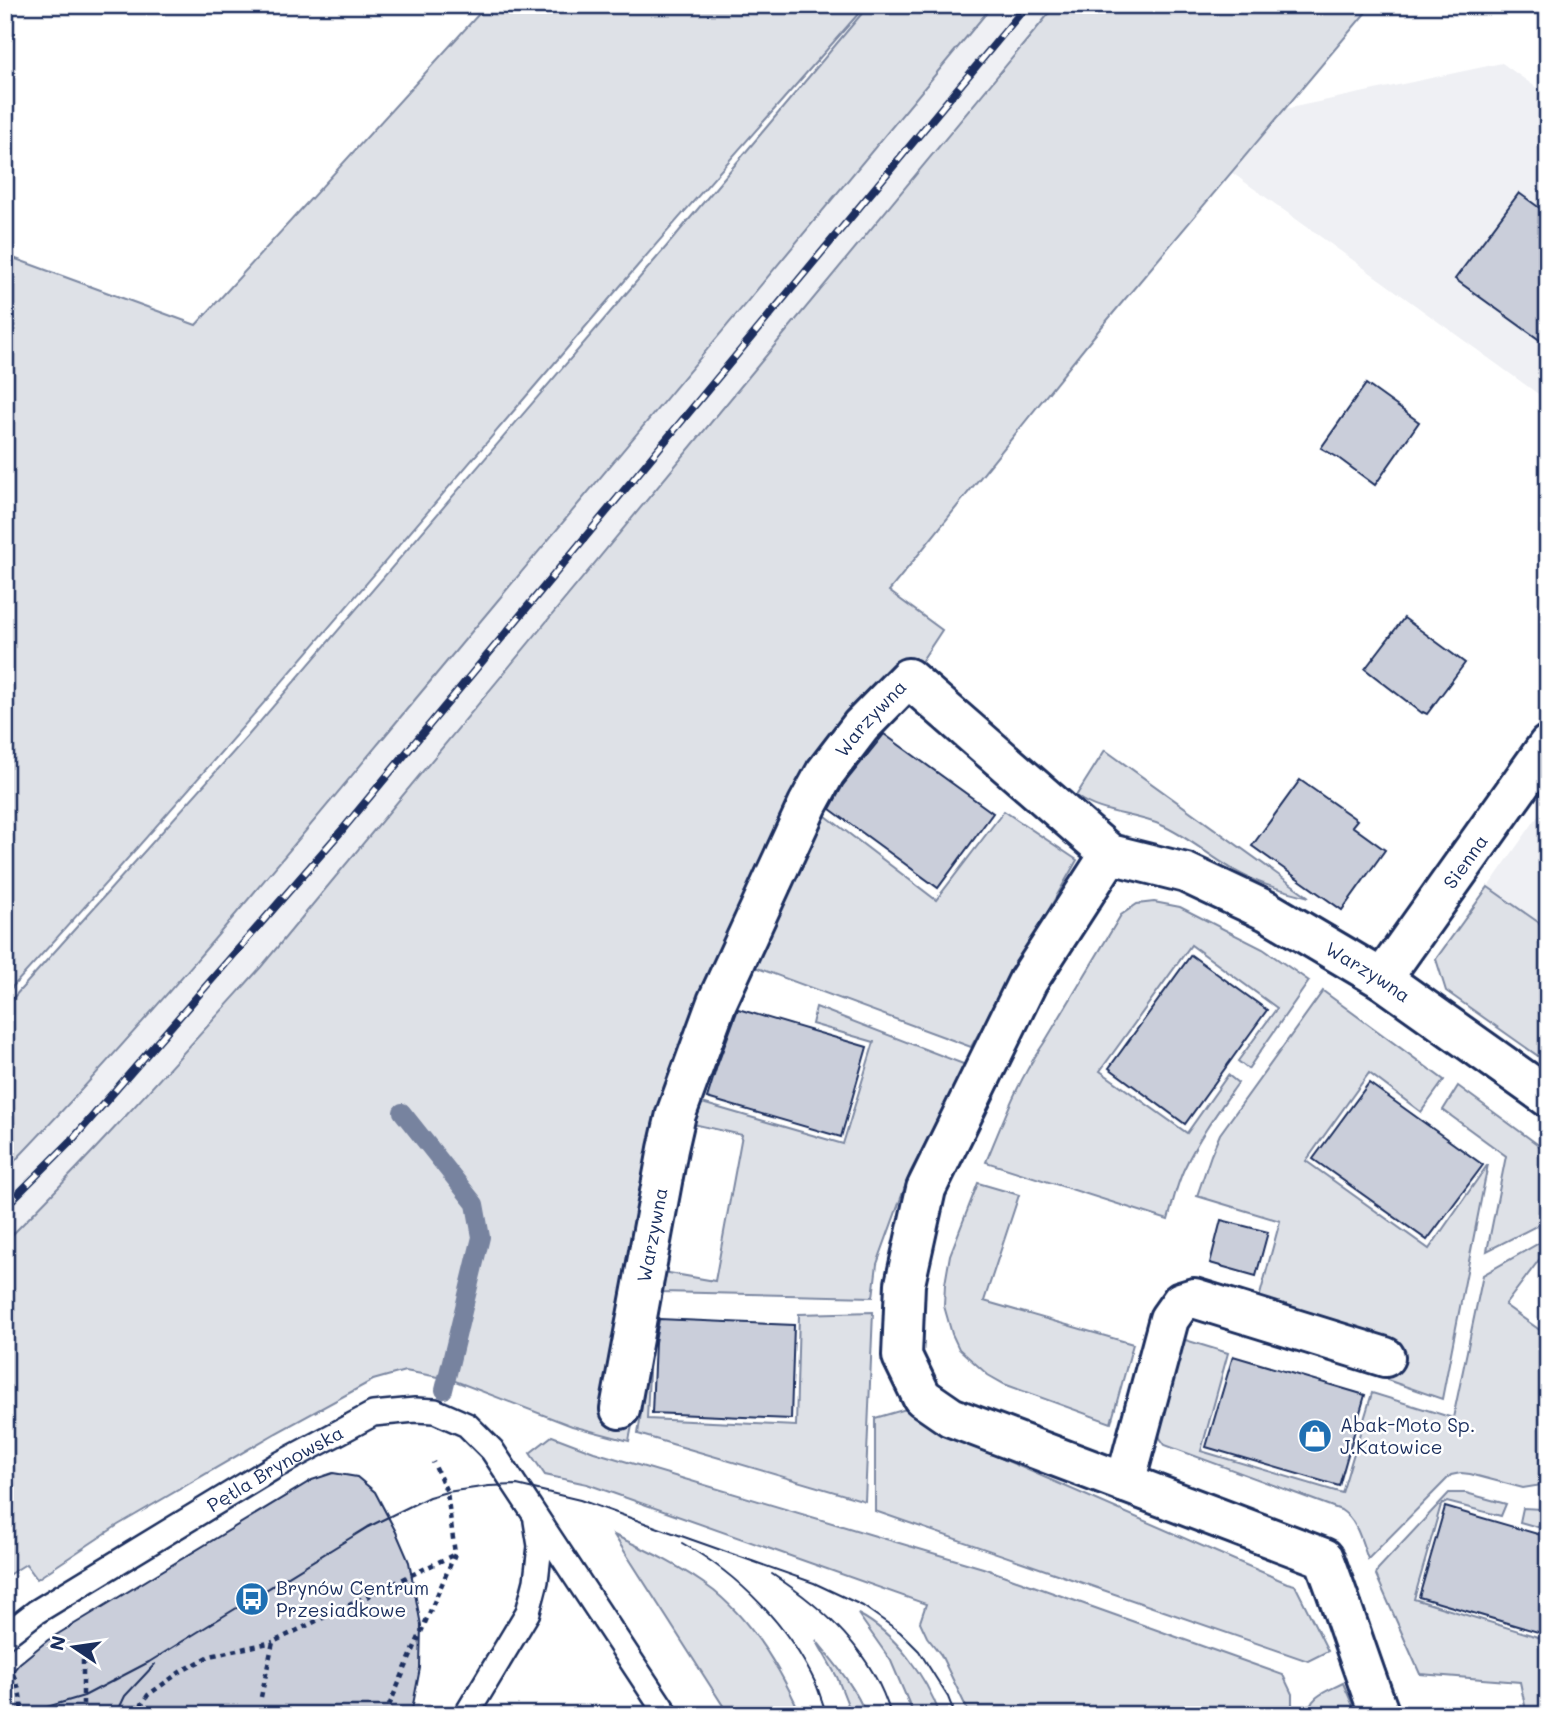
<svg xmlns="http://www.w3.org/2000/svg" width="1553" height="1720" font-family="Mali,sans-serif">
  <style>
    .built { fill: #eff0f4 }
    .green { fill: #dee1e7; stroke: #7c88a2; stroke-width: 2 }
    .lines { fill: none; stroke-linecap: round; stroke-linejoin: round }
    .stream { stroke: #77839f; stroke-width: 18 }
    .building { fill: #caceda; stroke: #1b2f5e; stroke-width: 2 }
    .service-casing { stroke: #1b2f5e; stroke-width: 28 }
    .minor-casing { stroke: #1b2f5e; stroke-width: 44 }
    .path { stroke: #1b2f5e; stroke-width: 4.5; stroke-dasharray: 5 5; stroke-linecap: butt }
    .service { stroke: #fff; stroke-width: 23 }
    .minor { stroke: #fff; stroke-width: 38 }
    .tram { stroke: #1b2f5e; stroke-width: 2 }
    .rail-casing { stroke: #1b2f5e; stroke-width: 8 }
    .rail { stroke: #fff; stroke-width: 5; stroke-dasharray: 16; stroke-linecap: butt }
    .labels { text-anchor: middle; stroke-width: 5; stroke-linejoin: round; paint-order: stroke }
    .street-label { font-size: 19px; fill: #1b2f5e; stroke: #fff }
    .poi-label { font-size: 19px; fill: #1b2f5e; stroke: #fff; text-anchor: start }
  </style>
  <rect width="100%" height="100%" fill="#fff"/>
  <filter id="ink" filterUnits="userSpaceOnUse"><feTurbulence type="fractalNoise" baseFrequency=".0143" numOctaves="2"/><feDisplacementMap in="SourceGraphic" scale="14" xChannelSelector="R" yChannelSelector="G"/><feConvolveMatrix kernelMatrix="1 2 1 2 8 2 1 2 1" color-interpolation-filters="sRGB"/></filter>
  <g filter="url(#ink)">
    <!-- built -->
    <g class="built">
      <path d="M 993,5 L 1056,5 L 261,967 L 165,1074 L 62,1185 L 5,1242 L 5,1171 L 125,1042 L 229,922 L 691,369 Z"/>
      <path d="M 1502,63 L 1548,96 L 1548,401 L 1231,172 L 1285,109 Z"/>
      <path d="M 1548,802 L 1548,929 L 1488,887 Z"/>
    </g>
    <!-- green -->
    <g class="green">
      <path d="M 487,5 L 866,5 C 791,91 715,176 640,263 C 430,508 223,756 5,995 L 5,255 L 196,325 Z"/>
      <path d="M 869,5 L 993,5 C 802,236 611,466 418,696 C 284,857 151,1020 5,1171 L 5,1007 L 246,738 L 666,247 Z"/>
      <path d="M 1056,5 L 1372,5 L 1094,336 L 889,591 L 942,630 L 720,967 L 629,1441 L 572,1426 L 450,1379 L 405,1371 L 373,1380 L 276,1433 L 118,1525 L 37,1579 L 26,1564 L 5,1577 L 5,1242 C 94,1153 177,1060 261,967 Z"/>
      <path d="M 1105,750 L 1309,897 C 1283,890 1257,884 1234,870 C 1209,856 1187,836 1161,825 C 1133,813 1100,814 1076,796 Z"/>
      <path d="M 1004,811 L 1077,860 L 971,1047 L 752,966 L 822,813 L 936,900 Z"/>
      <path d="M 1488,887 L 1548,929 L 1548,1063 L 1446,991 L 1436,959 Z"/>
      <path d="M 1154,902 L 1180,907 L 1263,949 L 1309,981 L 1248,1069 L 1238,1061 L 1277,1008 L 1191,945 L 1100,1071 L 1187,1133 L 1228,1075 L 1238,1083 C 1219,1110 1199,1137 1185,1167 C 1177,1183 1173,1202 1168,1220 L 986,1162 C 1003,1121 1018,1080 1044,1043 L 1121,915 L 1137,904 Z"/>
      <path d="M 1323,991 L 1444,1080 L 1421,1112 L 1369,1073 L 1306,1161 L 1429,1249 L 1488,1164 L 1442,1399 L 1387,1380 L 1394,1349 L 1257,1306 L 1280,1221 L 1197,1196 L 1211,1155 L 1220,1134 Z"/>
      <path d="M 816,1007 L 966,1065 L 910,1173 L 877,1264 L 873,1297 L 661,1292 L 663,1272 L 715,1281 L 742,1135 L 693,1124 L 702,1103 L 843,1144 L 874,1042 L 812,1024 Z"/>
      <path d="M 1458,1086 L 1548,1152 L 1548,1220 L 1487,1251 L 1506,1156 L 1443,1110 Z"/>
      <path d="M 978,1183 L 1019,1195 L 984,1301 L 1133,1344 L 1111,1423 L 1004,1384 L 988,1375 L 959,1349 L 952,1334 L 944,1306 L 945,1284 L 950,1255 Z"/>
      <path d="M 1548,1238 L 1548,1248 L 1505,1305 L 1548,1336 L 1548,1484 L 1523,1488 L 1470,1474 L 1461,1473 L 1451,1475 L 1368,1559 C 1361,1541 1358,1521 1341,1510 L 1165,1445 L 1160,1438 L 1158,1432 L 1179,1338 L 1228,1353 L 1201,1451 L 1342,1493 L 1372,1393 L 1453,1418 L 1483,1275 Z"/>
      <path d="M 873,1312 L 865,1501 L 638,1434 L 650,1349 L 647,1419 L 796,1426 L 799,1314 Z"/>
      <path d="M 913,1407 L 959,1440 L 1287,1583 L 1295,1585 L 1328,1651 L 1308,1661 L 875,1511 L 875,1418 Z"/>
      <path d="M 552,1436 L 594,1452 L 983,1568 L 1283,1675 L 1292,1694 L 1292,1715 L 970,1715 L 941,1655 L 927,1637 L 920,1622 L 926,1604 L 587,1484 L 545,1475 L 530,1453 Z"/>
      <path d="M 1449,1493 L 1466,1493 L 1506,1504 L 1501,1516 L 1447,1502 L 1441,1505 L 1414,1599 L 1548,1640 L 1548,1715 L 1527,1715 L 1520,1682 L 1420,1674 L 1376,1575 L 1378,1569 Z"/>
      <path d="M 1548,1506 L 1548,1530 L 1520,1522 L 1523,1508 L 1542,1509 Z"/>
      <path d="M 614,1535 C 649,1551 684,1568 714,1591 C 753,1623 781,1670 801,1715 L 729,1715 Z"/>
      <path d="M 858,1614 C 895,1633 926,1676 940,1715 L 914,1715 L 891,1661 Z"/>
      <path d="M 816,1640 C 835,1664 855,1686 866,1715 L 852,1715 L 837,1677 Z"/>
      <path d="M 1343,1683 L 1357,1715 L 1309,1715 C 1308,1696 1328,1691 1343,1683 Z"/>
      <path d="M 1406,1709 L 1479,1709 L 1480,1715 L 1408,1715 Z"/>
    </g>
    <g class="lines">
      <!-- stream -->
      <path class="stream" d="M 402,1112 L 475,1204 L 481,1237 L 444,1390"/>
    </g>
    <!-- building -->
    <g class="building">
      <path d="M 1519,193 L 1548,214 L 1548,346 L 1455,279 Z"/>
      <path d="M 1366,384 L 1419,422 L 1375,485 L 1337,457 L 1321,448 Z"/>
      <path d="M 1404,618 L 1465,663 L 1427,714 L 1423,712 L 1422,713 L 1365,669 Z"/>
      <path d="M 884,734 L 993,813 L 938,888 L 830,809 L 843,785 Z"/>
      <path d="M 1300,780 L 1357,820 L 1352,826 L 1385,850 L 1342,910 L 1252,846 Z"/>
      <path d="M 1191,955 L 1267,1010 L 1185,1124 L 1109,1068 Z"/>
      <path d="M 738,1009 L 867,1047 L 841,1137 L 707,1098 L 717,1066 Z"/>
      <path d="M 1369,1083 L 1483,1165 L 1427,1240 L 1313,1159 Z"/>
      <path d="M 1221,1220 L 1268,1232 L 1256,1276 L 1210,1263 Z"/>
      <path d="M 659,1319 L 794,1325 L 791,1419 L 652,1413 L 655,1342 Z"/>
      <path d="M 1233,1356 L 1365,1395 L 1339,1486 L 1206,1447 Z"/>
      <path d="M 333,1473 L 357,1477 L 375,1492 L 396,1532 L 409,1562 L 421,1625 L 420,1668 L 411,1715 L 5,1715 L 5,1680 L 20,1663 L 48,1640 L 312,1480 Z"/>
      <path d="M 1445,1507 L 1548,1537 L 1548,1635 L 1419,1597 Z"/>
    </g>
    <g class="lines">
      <!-- service casing -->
      <g class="service-casing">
        <g id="service">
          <path id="s1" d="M 5,1636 L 36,1612 L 276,1466 L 373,1414 L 415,1410 L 435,1411 L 467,1425 L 492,1450 L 667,1715"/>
          <path d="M 466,1715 L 528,1612 L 536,1581 L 540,1546 L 536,1521"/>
        </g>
      </g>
      <!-- minor casing -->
      <g class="minor-casing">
        <g id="minor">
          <path d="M 1110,854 L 1028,981 L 926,1189 L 905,1284 L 902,1356 L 922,1397 L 951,1417 L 1324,1558 C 1344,1610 1360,1663 1380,1715"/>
          <path id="s2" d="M 1382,979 L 1548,745"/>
          <path id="s3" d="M 620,1409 L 668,1149 L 676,1114 L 717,1002 L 808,804 L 825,773 L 861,726 L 908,678 L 1110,854 L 1186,873 L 1267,911 L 1382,979 L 1548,1097"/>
          <path d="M 1125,1483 L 1169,1319 L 1181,1302 L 1194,1298 L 1385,1357"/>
        </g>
      </g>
      <!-- path -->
      <g class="path">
        <path d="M 13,1675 C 20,1687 21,1701 22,1715"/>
        <path d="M 261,1697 L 273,1642 L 455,1554"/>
        <path d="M 83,1715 L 83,1660"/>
        <path d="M 135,1715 L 148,1695 L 180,1672 L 210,1656 L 273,1642"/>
        <path d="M 385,1715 L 455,1554 L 447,1492 L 433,1462"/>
      </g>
      <!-- service -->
      <use href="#service" class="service"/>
      <!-- minor -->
      <use href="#minor" class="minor"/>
      <!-- tram -->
      <g class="tram">
        <path d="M 682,1543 C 739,1575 788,1625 816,1684 C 820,1694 823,1705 827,1715"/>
        <path d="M 772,1574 C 824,1608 873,1652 891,1715"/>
        <path d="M 20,1715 L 84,1696 L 149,1662 L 368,1527 L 429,1497 L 447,1492 L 489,1486 L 517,1485 L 580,1500 L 625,1516 L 814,1583 L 863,1606 L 900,1632 L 919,1651 L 948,1697 L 955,1715"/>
        <path d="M 116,1715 L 125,1696 L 155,1664"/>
      </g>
      <!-- rail casing -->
      <g class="rail-casing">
        <path id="rail" d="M 5,1207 L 72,1140 L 343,829 L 1027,5"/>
      </g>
      <!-- rail -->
      <use href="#rail" class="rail"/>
    </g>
  </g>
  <!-- icons -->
  <defs>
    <g id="shop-disc" transform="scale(1.75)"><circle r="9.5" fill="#1f6fb2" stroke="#fff"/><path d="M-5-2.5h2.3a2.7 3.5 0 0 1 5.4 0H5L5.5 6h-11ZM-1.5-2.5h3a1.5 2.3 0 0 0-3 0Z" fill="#fff"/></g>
    <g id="bus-disc" transform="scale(1.75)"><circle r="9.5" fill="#1f6fb2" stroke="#fff"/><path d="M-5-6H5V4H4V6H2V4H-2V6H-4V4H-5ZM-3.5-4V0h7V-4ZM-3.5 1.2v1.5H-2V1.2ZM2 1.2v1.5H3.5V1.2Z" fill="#fff"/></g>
  </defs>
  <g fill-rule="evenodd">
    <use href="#shop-disc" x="1315" y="1436"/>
    <use href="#bus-disc" x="252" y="1599"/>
  </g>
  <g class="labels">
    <!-- street labels -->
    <g class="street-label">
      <text dy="7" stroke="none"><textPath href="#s3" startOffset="744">Warzywna</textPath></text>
      <text dy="7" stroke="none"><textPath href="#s2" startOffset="144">Sienna</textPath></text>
      <text dy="7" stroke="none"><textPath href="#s3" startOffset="1353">Warzywna</textPath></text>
      <text dy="7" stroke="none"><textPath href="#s3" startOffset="177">Warzywna</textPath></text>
      <text dy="7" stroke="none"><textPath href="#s1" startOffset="318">Pętla Brynowska</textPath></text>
    </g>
    <!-- poi labels -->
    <g class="poi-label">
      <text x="1340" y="1432">Abak-Moto Sp.<tspan x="1340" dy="22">J.Katowice</tspan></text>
      <text x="276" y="1595">Brynów Centrum<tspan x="276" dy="22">Przesiadkowe</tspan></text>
    </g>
  </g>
  <!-- margin -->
  <rect width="1553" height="1720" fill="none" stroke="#fff" stroke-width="28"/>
  <rect x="14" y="14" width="1525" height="1692" fill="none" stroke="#1b2f5e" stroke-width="2.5" filter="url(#ink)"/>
  <!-- north arrow -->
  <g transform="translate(74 1647) rotate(283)" stroke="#ffffff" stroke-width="5" paint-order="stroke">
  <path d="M0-5L12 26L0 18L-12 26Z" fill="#1b2f5e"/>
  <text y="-10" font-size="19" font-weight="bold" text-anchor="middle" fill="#1b2f5e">N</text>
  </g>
</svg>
